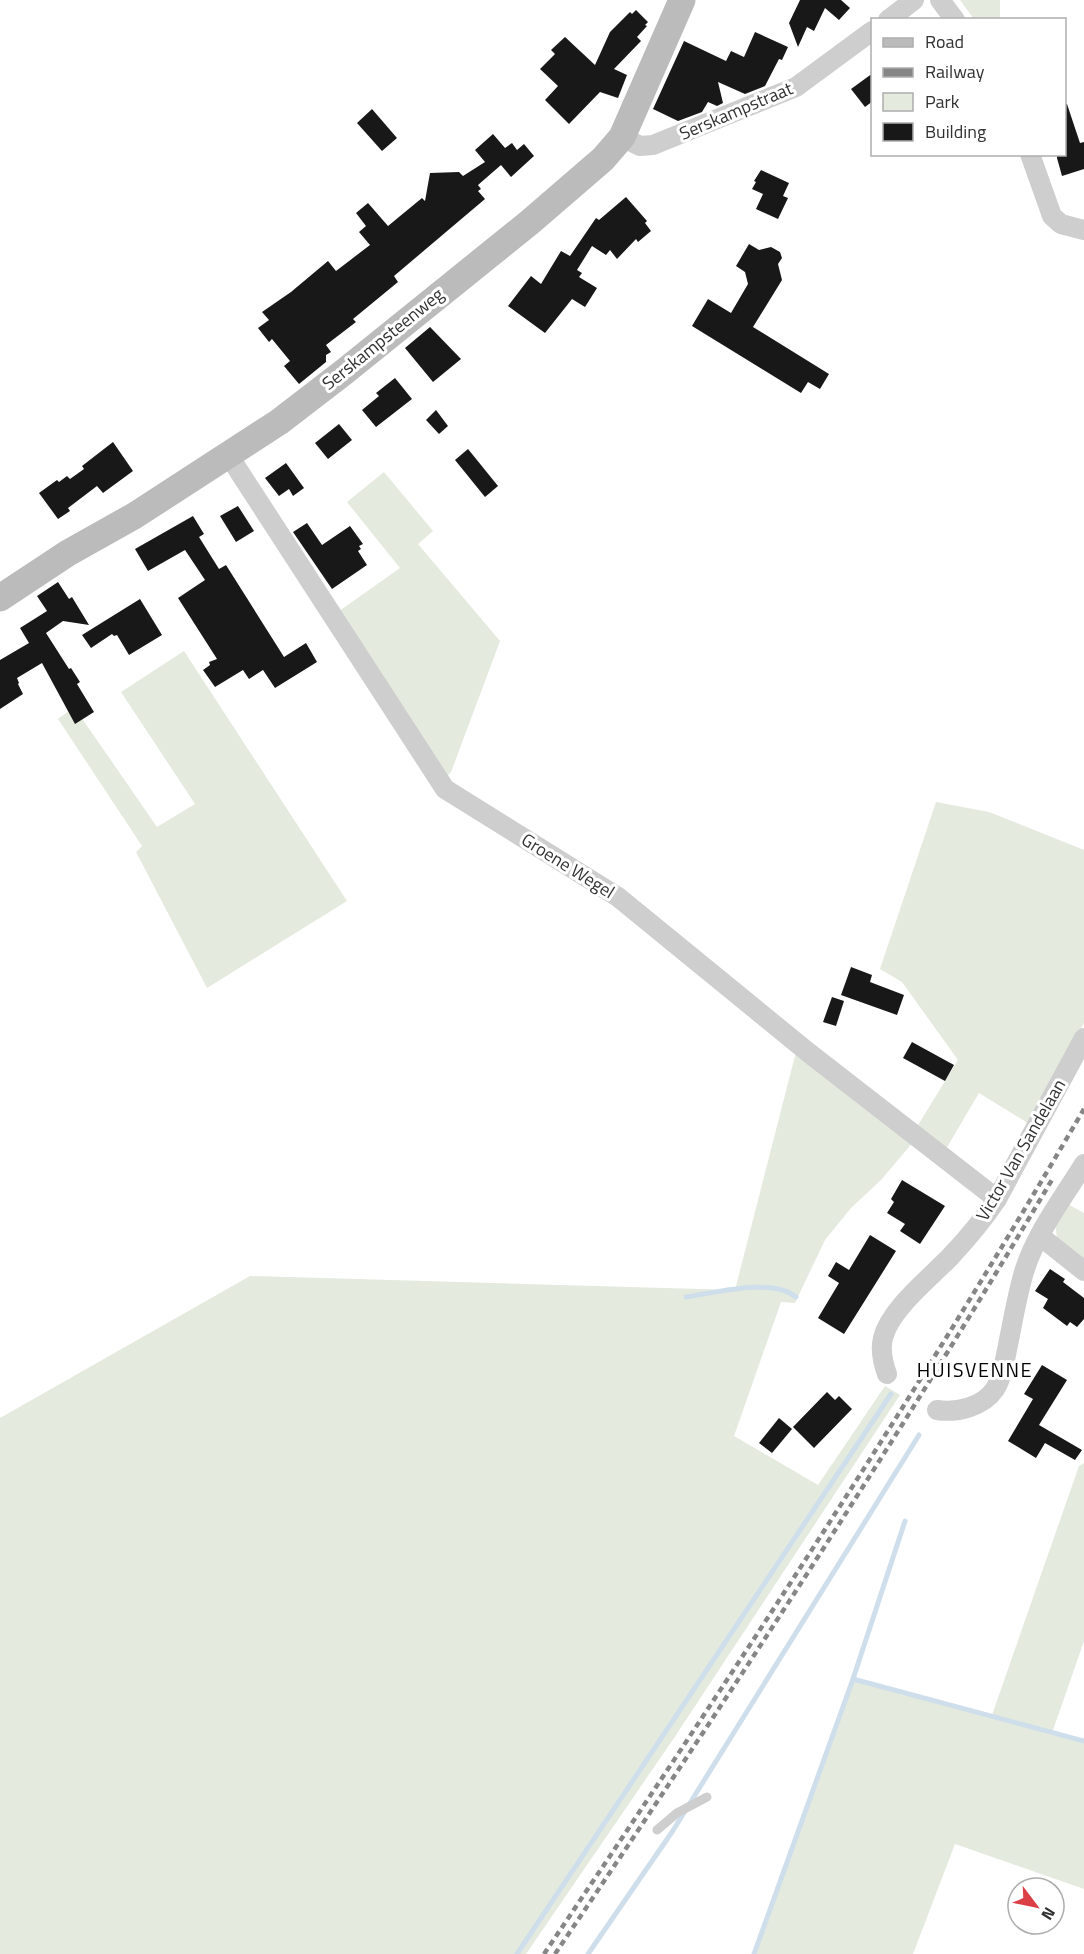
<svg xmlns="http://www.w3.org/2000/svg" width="1084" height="1954" font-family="'Titillium Web',sans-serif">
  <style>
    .green { fill: #e4eadd }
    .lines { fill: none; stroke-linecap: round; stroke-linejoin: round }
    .stream { stroke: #cedfeb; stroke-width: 5 }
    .building { fill: #181818 }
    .lane { stroke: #cecece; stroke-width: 9 }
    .street { stroke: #cecece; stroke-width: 20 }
    .secondary { stroke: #bbb; stroke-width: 27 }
    .rail { stroke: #868686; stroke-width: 4.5; stroke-dasharray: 6 4.5; stroke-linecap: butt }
    .labels { text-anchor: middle; stroke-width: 6; stroke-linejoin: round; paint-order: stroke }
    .street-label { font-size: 18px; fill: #313131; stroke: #fff }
    .neighbourhood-label { font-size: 20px; letter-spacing: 1.5px; fill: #000; stroke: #fff }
  </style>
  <rect width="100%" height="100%" fill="#fff"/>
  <!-- green -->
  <g class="green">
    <path d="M 960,0 L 1000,0 L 1000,19 L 974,19 Z"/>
    <path d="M 384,472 L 433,531 L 418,544 L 500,641 L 451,772 L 444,779 L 335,614 L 400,568 L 347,502 Z"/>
    <path d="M 184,651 L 347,901 L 207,988 L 136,852 L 142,846 L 58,719 L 74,707 L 157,827 L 195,804 L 121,692 Z"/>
    <path d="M 936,802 L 989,812 L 1084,850 L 1084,1023 L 1031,1125 L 979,1093 L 943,1154 L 915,1130 L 958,1060 L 902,982 L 880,969 Z"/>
    <path d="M 797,1048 L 914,1141 L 881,1180 L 851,1208 L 825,1240 L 795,1303 L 781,1302 L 734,1436 L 818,1485 L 885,1386 L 900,1395 L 674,1738 L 526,1954 L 0,1954 L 0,1418 L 250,1276 L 735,1290 Z"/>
    <path d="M 1066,1203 L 1084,1213 L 1084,1261 L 1057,1239 L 1055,1221 Z"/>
    <path d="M 1084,1463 L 1084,1641 L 1052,1733 L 1084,1741 L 1084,1889 L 955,1844 L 913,1954 L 754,1954 L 853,1679 L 992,1715 L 1079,1466 Z"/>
  </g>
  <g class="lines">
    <!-- stream -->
    <g class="stream">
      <path d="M 686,1297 C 715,1293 772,1277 796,1297"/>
      <path d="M 853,1679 L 905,1521"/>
      <path d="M 517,1954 L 891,1394"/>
      <path d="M 588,1954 L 672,1832 L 919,1435"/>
      <path d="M 754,1954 L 853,1679 L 1084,1741"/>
    </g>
  </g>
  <!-- building -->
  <g class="building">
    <path d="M 800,0 L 841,0 L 850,8 L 839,20 L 825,8 L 814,31 L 807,27 L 798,47 L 789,23 Z"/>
    <path d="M 636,10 L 648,22 L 645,25 L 647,26 L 637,37 L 641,41 L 614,69 L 627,75 L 618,98 L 600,92 L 569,124 L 545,100 L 558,86 L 540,69 L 555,54 L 551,50 L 565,37 L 595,65 L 610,32 L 630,12 L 632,14 Z"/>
    <path d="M 755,32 L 788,47 L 782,60 L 779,59 L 765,86 L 745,94 L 718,82 L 723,103 L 717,106 L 708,102 L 702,112 L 678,121 L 653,109 L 684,41 L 726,61 L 731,51 L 744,57 Z"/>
    <path d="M 873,73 L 873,101 L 865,107 L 851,89 Z"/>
    <path d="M 1065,104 L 1067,104 L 1080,143 L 1084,142 L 1084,169 L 1062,176 L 1057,158 L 1057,154 L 1065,154 Z"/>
    <path d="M 372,109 L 397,138 L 382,151 L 357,123 Z"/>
    <path d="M 493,134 L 505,148 L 512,143 L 517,150 L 524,144 L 534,156 L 511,177 L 501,165 L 478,185 L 481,189 L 478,191 L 485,199 L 394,276 L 398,282 L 353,319 L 356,322 L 326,345 L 331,352 L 326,355 L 326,362 L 299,384 L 284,366 L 290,361 L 272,339 L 269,342 L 258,328 L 269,320 L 262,312 L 291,292 L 328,261 L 336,271 L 370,245 L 359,232 L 366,226 L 356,213 L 368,203 L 388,226 L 422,198 L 425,201 L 430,173 L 459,172 L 463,176 L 485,162 L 475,150 Z"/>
    <path d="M 761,170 L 789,183 L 783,196 L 788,198 L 778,219 L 756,209 L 763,194 L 752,189 L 756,182 L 754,181 Z"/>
    <path d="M 626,197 L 647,221 L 645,223 L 651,231 L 638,242 L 636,239 L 617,259 L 610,250 L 606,255 L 592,246 L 577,270 L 582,273 L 579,277 L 597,288 L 585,307 L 572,299 L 545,333 L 508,306 L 531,276 L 541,284 L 561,251 L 570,256 L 596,218 L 599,220 Z"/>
    <path d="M 749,244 L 759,250 L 771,247 L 780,252 L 782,258 L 778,264 L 782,280 L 753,327 L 829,374 L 820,389 L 808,382 L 801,393 L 692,326 L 708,299 L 731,313 L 748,284 L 745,272 L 736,266 Z"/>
    <path d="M 430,327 L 461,359 L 433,382 L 405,348 Z"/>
    <path d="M 395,378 L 412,399 L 376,427 L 362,410 L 379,396 L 376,393 Z"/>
    <path d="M 436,410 L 448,426 L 439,434 L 426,420 Z"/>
    <path d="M 339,424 L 352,440 L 328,459 L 315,443 Z"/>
    <path d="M 113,442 L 133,471 L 103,493 L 97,486 L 68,508 L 70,511 L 58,519 L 39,493 L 57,480 L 59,482 L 67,476 L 70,479 L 84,469 L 82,466 Z"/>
    <path d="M 468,449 L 498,486 L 485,497 L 455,460 Z"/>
    <path d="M 286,463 L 304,488 L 293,496 L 289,489 L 279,496 L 265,478 Z"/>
    <path d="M 238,506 L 254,531 L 236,542 L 220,516 Z"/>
    <path d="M 193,516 L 204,534 L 199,537 L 219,569 L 226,565 L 284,657 L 306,643 L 317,662 L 275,688 L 263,670 L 249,679 L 243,670 L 215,687 L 203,670 L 210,665 L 209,662 L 217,659 L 178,598 L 205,580 L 185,550 L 148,571 L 135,549 Z"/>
    <path d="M 307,523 L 322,545 L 350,526 L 363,544 L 359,546 L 361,549 L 358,551 L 367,565 L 332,589 L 293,532 Z"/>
    <path d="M 58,582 L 69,599 L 72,597 L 89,625 L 63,621 L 46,633 L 69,669 L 71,668 L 80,682 L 77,684 L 94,712 L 75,724 L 42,663 L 17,678 L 19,683 L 18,684 L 23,694 L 0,709 L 0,660 L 29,643 L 20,628 L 47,611 L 37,596 Z"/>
    <path d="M 140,599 L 162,635 L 129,655 L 117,635 L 114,636 L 112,634 L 91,648 L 82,635 Z"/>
    <path d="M 851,967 L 872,975 L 870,982 L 904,995 L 897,1015 L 841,995 Z"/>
    <path d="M 832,997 L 844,1001 L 836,1026 L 823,1022 Z"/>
    <path d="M 912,1042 L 954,1065 L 945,1081 L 903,1058 Z"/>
    <path d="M 902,1180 L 945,1206 L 920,1244 L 900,1231 L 905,1224 L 887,1213 L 894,1202 L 891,1199 Z"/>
    <path d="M 870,1235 L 896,1251 L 844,1334 L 818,1318 L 839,1283 L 828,1276 L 836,1262 L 849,1270 Z"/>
    <path d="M 1050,1269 L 1065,1279 L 1063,1282 L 1084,1298 L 1084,1319 L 1077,1327 L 1070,1322 L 1067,1326 L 1043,1308 L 1048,1299 L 1035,1291 Z"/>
    <path d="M 1042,1365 L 1067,1380 L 1039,1425 L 1082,1450 L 1075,1460 L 1045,1443 L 1036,1458 L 1008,1441 L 1033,1399 L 1024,1394 Z"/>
    <path d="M 827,1392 L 835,1400 L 839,1396 L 852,1409 L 814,1448 L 793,1427 Z"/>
    <path d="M 779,1418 L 792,1429 L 772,1453 L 759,1443 Z"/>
  </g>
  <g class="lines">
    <!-- lane -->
    <path class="lane" d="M 657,1830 L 677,1813 L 707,1797"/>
    <!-- street -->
    <g class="street">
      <path d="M 940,0 L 955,20"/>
      <path d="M 888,20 L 914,0"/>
      <path d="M 622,137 L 640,146 L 653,145 L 796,87 L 872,31"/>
      <path d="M 1030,154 L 1052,216 L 1061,224 L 1084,230"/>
      <path d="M 229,456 L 445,789 L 618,897 L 809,1053 L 997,1199"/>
      <path d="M 1040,1236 L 1084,1271"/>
      <path d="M 887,1374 C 883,1363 880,1350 883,1338 C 890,1309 930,1278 950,1257 C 968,1238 983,1220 997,1199 L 1084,1038"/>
      <path d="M 937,1410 C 957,1413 983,1407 995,1389 C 1003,1376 1005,1359 1008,1345 C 1013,1320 1017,1296 1024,1272 C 1036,1233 1063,1198 1084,1164"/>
    </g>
    <!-- secondary -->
    <path class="secondary" d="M 0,598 L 68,553 L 134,516 L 279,422 L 344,372 L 530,222 L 603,159 L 622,137 L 682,0"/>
    <!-- rail -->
    <g class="rail">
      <path d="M 544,1954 C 731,1677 915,1398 1084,1109"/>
      <path d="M 555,1954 C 727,1699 896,1443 1053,1178"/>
    </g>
  </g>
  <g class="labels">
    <!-- street labels -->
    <g class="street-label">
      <text transform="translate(736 111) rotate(-23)" y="6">Serskampstraat</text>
      <text transform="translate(383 339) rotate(-39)" y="6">Serskampsteenweg</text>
      <text transform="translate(568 866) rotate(32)" y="6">Groene Wegel</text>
      <text transform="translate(1021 1150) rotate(-60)" y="6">Victor Van Sandelaan</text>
    </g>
    <!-- neighbourhood labels -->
    <g class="neighbourhood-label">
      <text x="975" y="1377">HUISVENNE</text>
    </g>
  </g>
  <!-- legend -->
  <rect x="871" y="18" width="195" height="138" fill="#ffffff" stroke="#adadad" stroke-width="1.5"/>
  <rect x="883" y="38" width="30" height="9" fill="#bbbbbb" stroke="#adadad" stroke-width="1.5"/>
  <text x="925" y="48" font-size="18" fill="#313131">Road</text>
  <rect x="883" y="68" width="30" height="9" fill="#868686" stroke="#adadad" stroke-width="1.5"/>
  <text x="925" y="78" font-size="18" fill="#313131">Railway</text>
  <rect x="883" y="93" width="30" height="18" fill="#e4eadd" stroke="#adadad" stroke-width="1.5"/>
  <text x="925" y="108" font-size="18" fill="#313131">Park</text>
  <rect x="883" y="123" width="30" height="18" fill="#181818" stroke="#adadad" stroke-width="1.5"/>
  <text x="925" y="138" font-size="18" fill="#313131">Building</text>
  <!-- north arrow -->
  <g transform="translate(1036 1906) rotate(122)"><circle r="28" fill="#ffffff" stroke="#adadad" stroke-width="1.5"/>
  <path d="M0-4.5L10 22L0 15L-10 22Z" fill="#db4047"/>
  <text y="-9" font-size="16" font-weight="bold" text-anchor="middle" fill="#313131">N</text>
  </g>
</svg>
